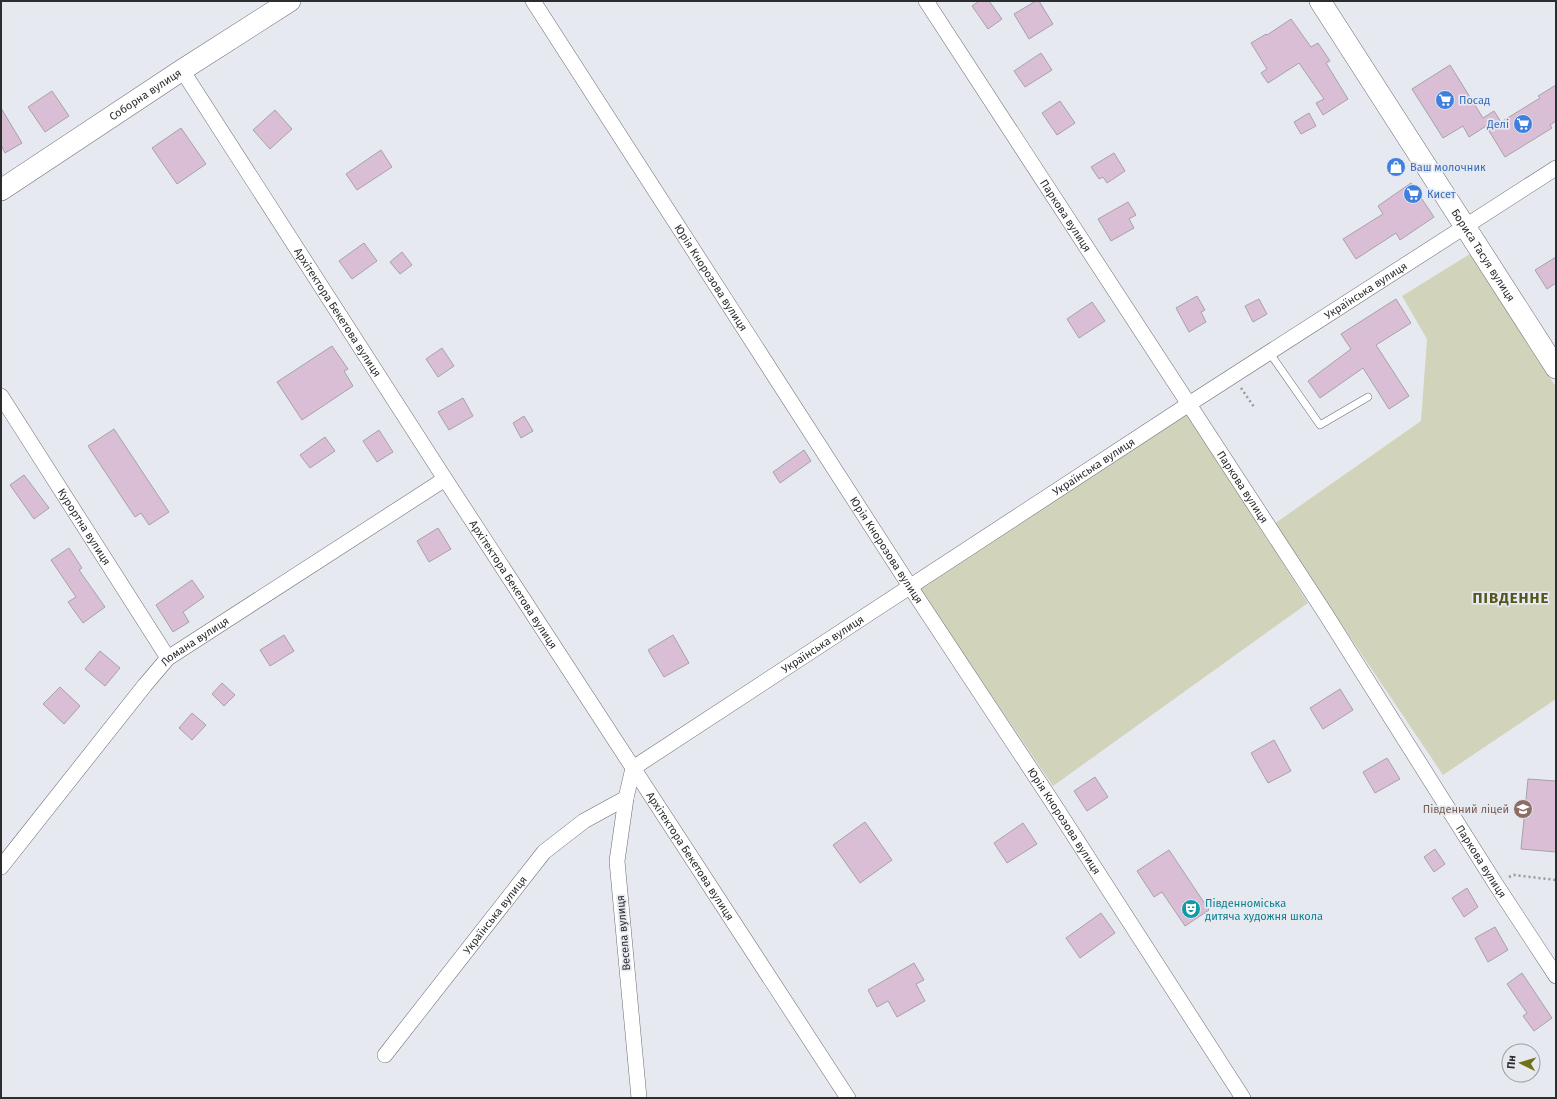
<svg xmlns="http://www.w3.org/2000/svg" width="1557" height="1099" font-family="'Fira Sans',sans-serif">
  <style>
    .green { fill: #d1d4ba }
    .building { fill: #dabed5; stroke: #a7a2a6 }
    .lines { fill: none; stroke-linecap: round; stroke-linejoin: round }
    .lane-casing { stroke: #6b6d73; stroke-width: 8 }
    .street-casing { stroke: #6b6d73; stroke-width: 16 }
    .secondary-casing { stroke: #6b6d73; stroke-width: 22 }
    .path { stroke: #98999e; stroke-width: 2.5; stroke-dasharray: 2 3; stroke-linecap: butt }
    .lane { stroke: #fff; stroke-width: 7 }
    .street { stroke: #fff; stroke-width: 15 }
    .secondary { stroke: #fff; stroke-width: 21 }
    .labels { text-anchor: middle; stroke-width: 3.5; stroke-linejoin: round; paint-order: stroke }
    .street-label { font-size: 11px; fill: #2c2d2f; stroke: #e7e9f0 }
    .shop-label { font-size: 11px; fill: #366cbe; stroke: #e7e9f0; text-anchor: start }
    .education-label { font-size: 11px; fill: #785e54; stroke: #e7e9f0; text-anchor: end }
    .culture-label { font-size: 11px; fill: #0d838f; stroke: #e7e9f0; text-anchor: start }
    .district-label { font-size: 15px; font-weight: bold; letter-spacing: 1px; fill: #55561b; stroke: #e7e9f0 }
  </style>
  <rect width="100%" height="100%" fill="#e7e9f0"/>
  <!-- green -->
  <g class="green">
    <path d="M 1470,254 L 1556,387 L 1556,699 L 1443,775 L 1274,524 L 1421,421 L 1427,339 L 1402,296 Z"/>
    <path d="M 1188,414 L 1308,603 L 1053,786 L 919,588 Z"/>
  </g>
  <!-- building -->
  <g class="building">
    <path d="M 979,1 L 989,1 L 1002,19 L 988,29 L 972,6 Z"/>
    <path d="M 1036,1 L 1039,1 L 1053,24 L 1029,39 L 1014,14 Z"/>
    <path d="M 1291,19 L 1311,47 L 1318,43 L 1330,61 L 1326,63 L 1348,99 L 1323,115 L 1316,103 L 1324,99 L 1299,63 L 1268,83 L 1261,73 L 1267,69 L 1251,43 L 1266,34 L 1267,35 Z"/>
    <path d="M 1041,53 L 1052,70 L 1025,87 L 1014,71 Z"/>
    <path d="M 1450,65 L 1483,118 L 1494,111 L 1501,122 L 1540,98 L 1538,96 L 1556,85 L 1556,121 L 1550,125 L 1552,128 L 1505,157 L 1486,126 L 1469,137 L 1463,126 L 1443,138 L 1412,89 Z"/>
    <path d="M 52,91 L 69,116 L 45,132 L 28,107 Z"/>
    <path d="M 1060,101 L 1075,123 L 1057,135 L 1042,113 Z"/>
    <path d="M 1,108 L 22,143 L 5,153 L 1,145 Z"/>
    <path d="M 275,110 L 292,129 L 270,149 L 253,130 Z"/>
    <path d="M 1309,113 L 1316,126 L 1301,134 L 1294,122 Z"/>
    <path d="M 181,128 L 206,164 L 177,184 L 152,148 Z"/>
    <path d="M 381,150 L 392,167 L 357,190 L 346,174 Z"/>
    <path d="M 1114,153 L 1125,171 L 1107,183 L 1103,177 L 1099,179 L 1091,167 Z"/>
    <path d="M 1411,183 L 1434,217 L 1400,240 L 1396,233 L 1356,259 L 1343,239 L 1383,214 L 1378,206 Z"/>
    <path d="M 1128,202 L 1136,215 L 1129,219 L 1134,228 L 1111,241 L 1098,219 Z"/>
    <path d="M 364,243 L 377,261 L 352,279 L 339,261 Z"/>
    <path d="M 402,252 L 412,265 L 400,274 L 390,262 Z"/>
    <path d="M 1556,257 L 1556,283 L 1547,289 L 1535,270 Z"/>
    <path d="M 1197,296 L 1205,310 L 1201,312 L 1206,322 L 1189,332 L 1176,308 Z"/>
    <path d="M 1259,299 L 1267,314 L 1253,322 L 1245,306 Z"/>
    <path d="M 1396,299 L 1411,323 L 1376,345 L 1409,396 L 1389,409 L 1363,368 L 1320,398 L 1308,381 L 1351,349 L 1341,334 Z"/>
    <path d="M 1092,302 L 1105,321 L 1079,338 L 1067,319 Z"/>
    <path d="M 332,346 L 348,369 L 344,371 L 353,386 L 302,420 L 277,382 Z"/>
    <path d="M 442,348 L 454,366 L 438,377 L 426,359 Z"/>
    <path d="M 463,398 L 473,416 L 449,430 L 438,412 Z"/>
    <path d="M 524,416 L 533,431 L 521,438 L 513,423 Z"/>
    <path d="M 114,429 L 169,512 L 149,525 L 141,513 L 135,517 L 88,446 Z"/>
    <path d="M 379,430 L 393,452 L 377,462 L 363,441 Z"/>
    <path d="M 325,437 L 335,451 L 310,468 L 300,455 Z"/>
    <path d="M 804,450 L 811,461 L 780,483 L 773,472 Z"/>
    <path d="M 24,475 L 49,508 L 34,519 L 10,485 Z"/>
    <path d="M 438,528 L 451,549 L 429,562 L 417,541 Z"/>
    <path d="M 69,548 L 82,568 L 79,570 L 105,607 L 83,623 L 68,602 L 76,597 L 51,560 Z"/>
    <path d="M 192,580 L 204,597 L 183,612 L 189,622 L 173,632 L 156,605 Z"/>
    <path d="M 284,635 L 294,651 L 270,666 L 260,650 Z"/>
    <path d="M 673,635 L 689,663 L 664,677 L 648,650 Z"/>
    <path d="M 100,651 L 120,668 L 105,686 L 85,669 Z"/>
    <path d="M 222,683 L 235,695 L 224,706 L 212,694 Z"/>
    <path d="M 60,687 L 80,706 L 64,724 L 43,704 Z"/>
    <path d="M 1340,689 L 1353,710 L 1323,729 L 1310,708 Z"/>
    <path d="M 192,713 L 206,725 L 192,740 L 179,728 Z"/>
    <path d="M 1274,740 L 1291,771 L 1268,783 L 1251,753 Z"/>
    <path d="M 1387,758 L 1400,779 L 1375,793 L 1363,772 Z"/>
    <path d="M 1095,777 L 1108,797 L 1087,811 L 1074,791 Z"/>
    <path d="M 1528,779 L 1556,781 L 1556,852 L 1521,849 Z"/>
    <path d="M 865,822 L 892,860 L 860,883 L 833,845 Z"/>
    <path d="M 1023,823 L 1037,844 L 1007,863 L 994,843 Z"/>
    <path d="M 1435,849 L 1445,864 L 1434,872 L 1424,857 Z"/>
    <path d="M 1169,850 L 1209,910 L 1185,926 L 1162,892 L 1154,897 L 1137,871 Z"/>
    <path d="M 1467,888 L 1478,907 L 1464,917 L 1452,898 Z"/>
    <path d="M 1101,913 L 1115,933 L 1080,958 L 1066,938 Z"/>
    <path d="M 1495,927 L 1508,950 L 1488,962 L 1475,938 Z"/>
    <path d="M 914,963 L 924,980 L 916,984 L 925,1001 L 897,1017 L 888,1001 L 877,1007 L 868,990 Z"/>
    <path d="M 1522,973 L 1552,1018 L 1534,1031 L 1523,1016 L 1527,1013 L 1507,984 Z"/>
  </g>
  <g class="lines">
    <!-- lane casing -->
    <g class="lane-casing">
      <path id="lane" d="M 1269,352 L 1320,425 L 1368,397"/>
    </g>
    <!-- street casing -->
    <g class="street-casing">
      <g id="street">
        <path id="s1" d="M 533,1 L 911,588 L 1051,800 L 1243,1098"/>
        <path id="s2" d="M 926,1 L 1325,613 L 1495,883 L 1556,976"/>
        <path id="s3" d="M 182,70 L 445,479 L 848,1098"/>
        <path id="s4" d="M 1,396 L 168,658"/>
        <path id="s5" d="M 1,867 L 145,685 L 168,658 L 445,479"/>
        <path id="s6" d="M 385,1055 L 544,852 L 584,821 L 626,798"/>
        <path id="s7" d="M 639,1098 L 617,861 L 626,798 L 633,768 L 1189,404 L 1556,168"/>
      </g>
    </g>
    <!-- secondary casing -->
    <g class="secondary-casing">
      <g id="secondary">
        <path id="s8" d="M 1320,1 L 1556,368"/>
        <path id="s9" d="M 1,190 L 182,70 L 290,1"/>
      </g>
    </g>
    <!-- path -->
    <g class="path">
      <path d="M 1241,388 L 1254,407"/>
      <path d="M 1509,877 L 1514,875 L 1556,880"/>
    </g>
    <!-- lane -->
    <use href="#lane" class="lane"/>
    <!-- street -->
    <use href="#street" class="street"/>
    <!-- secondary -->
    <use href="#secondary" class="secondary"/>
  </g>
  <!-- icons -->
  <defs>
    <g id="supermarket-disc" transform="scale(1)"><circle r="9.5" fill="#3f7fe0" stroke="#e7e9f0"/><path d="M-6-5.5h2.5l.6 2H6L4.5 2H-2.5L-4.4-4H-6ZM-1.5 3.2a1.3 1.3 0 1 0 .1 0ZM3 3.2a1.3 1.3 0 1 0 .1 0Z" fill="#fff"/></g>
    <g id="shop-disc" transform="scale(1)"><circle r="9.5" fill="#3f7fe0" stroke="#e7e9f0"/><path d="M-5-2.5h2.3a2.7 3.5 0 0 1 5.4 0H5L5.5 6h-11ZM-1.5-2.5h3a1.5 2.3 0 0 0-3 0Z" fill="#fff"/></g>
    <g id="school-disc" transform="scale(1)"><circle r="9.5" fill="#8d6e63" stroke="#e7e9f0"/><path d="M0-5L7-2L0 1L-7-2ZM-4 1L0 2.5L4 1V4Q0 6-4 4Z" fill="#fff"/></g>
    <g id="theatre-disc" transform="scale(1)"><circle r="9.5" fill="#0f9aa8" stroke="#e7e9f0"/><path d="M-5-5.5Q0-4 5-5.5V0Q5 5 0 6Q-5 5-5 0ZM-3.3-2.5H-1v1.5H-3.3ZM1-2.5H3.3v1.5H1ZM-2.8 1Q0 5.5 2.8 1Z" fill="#fff"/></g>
  </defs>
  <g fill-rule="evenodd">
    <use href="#supermarket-disc" x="1445" y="100"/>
    <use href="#supermarket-disc" x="1523" y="124"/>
    <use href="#shop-disc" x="1396" y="167"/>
    <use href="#supermarket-disc" x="1413" y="194"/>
    <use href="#school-disc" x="1523" y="809"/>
    <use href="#theatre-disc" x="1191" y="909"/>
  </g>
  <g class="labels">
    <!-- street labels -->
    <g class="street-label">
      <text dy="4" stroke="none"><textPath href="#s9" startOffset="173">Соборна вулиця</textPath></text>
      <text dy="4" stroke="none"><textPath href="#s2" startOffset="256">Паркова вулиця</textPath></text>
      <text dy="4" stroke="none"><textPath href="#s8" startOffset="302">Бориса Тасуя вулиця</textPath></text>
      <text dy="4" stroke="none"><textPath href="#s1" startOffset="329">Юрія Кнорозова вулиця</textPath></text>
      <text dy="4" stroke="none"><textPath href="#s7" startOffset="1207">Українська вулиця</textPath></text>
      <text dy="4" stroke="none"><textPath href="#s3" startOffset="288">Архітектора Бекетова вулиця</textPath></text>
      <text dy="4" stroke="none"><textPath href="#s7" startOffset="883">Українська вулиця</textPath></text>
      <text dy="4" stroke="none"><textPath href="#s2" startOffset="580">Паркова вулиця</textPath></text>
      <text dy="4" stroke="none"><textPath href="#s4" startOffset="155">Курортна вулиця</textPath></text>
      <text dy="4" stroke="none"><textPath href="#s1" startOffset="653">Юрія Кнорозова вулиця</textPath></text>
      <text dy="4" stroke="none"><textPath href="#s3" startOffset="612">Архітектора Бекетова вулиця</textPath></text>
      <text dy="4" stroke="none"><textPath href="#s5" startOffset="299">Ломана вулиця</textPath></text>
      <text dy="4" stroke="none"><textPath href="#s7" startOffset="559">Українська вулиця</textPath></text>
      <text dy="4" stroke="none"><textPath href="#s1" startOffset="977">Юрія Кнорозова вулиця</textPath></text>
      <text dy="4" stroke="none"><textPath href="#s3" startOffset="936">Архітектора Бекетова вулиця</textPath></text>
      <text dy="4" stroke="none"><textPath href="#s2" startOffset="1024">Паркова вулиця</textPath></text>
      <text dy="4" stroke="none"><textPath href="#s6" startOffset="178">Українська вулиця</textPath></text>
      <text transform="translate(623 933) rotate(-95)" y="4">Весела вулиця</text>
    </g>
    <!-- shop labels -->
    <g class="shop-label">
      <text x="1459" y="104">Посад</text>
      <text x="1509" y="128" text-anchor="end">Делі</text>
      <text x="1410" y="171">Ваш молочник</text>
      <text x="1427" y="198">Кисет</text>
    </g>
    <!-- education labels -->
    <g class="education-label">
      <text x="1509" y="813">Південний ліцей</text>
    </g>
    <!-- culture labels -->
    <g class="culture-label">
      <text x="1205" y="907">Південноміська<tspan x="1205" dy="13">дитяча художня школа</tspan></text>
    </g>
    <!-- district labels -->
    <g class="district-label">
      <text x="1511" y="603">ПІВДЕННЕ</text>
    </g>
  </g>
  <!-- border -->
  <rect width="1557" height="1099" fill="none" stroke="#2c2d2f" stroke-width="4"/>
  <!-- north arrow -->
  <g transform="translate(1521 1063) rotate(275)"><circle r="19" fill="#e7e9f0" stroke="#9c9ea3"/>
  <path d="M0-3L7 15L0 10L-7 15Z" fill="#707217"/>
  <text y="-6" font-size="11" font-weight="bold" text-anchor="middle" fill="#2c2d2f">Пн</text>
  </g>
</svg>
